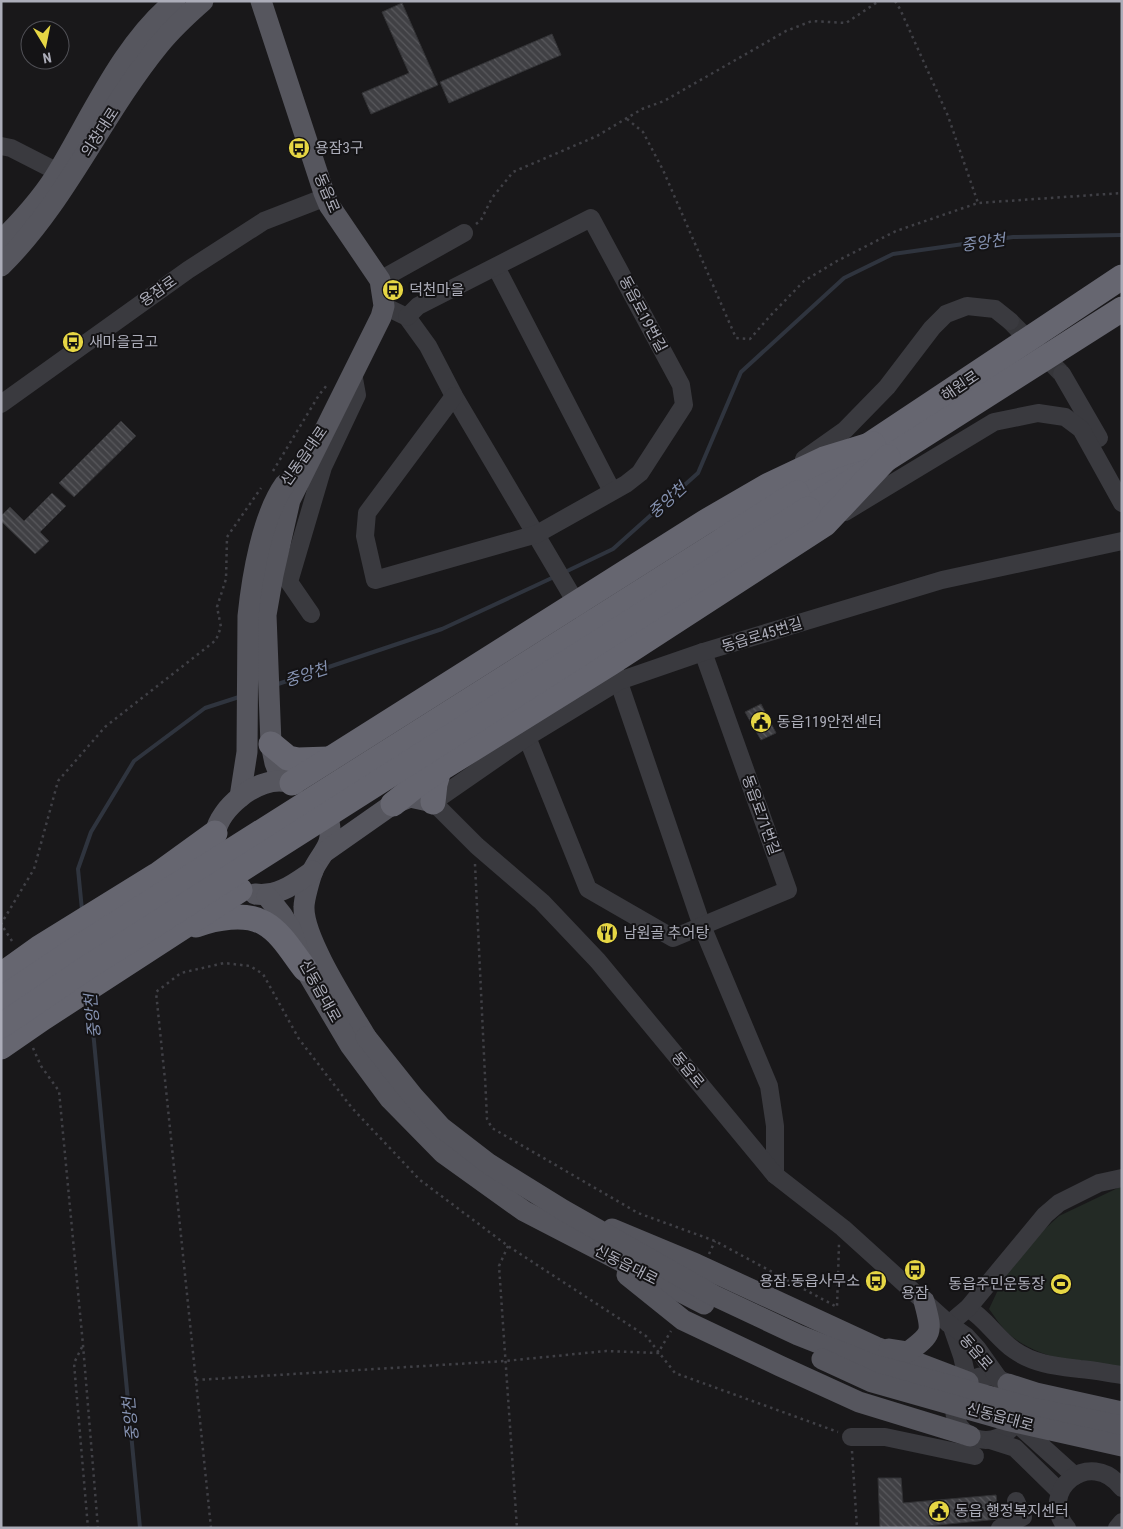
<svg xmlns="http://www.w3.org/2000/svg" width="1123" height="1529" font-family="'Roboto Condensed','Noto Sans KR',sans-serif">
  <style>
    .pitch { fill: #232a25 }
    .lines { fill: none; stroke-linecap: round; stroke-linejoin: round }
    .stream { stroke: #2f343e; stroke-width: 4 }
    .building { fill: url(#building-back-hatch); stroke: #333336 }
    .minor-tunnel { stroke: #36363a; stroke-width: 18; stroke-dasharray: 18 9; stroke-linecap: butt }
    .path { stroke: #404046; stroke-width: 2.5; stroke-dasharray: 2.5 4; stroke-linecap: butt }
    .minor { stroke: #3a3a3f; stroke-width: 18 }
    .major { stroke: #56565e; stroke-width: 21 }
    .highway { stroke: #666670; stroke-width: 25 }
    .major-bridge { stroke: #56565e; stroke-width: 21 }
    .highway-bridge { stroke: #666670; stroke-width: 25 }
    .labels { text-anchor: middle; stroke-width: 4; stroke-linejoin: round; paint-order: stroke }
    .street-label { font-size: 15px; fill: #acadb9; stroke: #141315 }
    .poi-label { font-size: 15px; fill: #acadb9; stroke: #141315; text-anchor: start }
    .water-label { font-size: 16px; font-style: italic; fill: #8592b1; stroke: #141315 }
  </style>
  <defs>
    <pattern id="building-back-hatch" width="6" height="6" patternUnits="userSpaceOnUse" patternTransform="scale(1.25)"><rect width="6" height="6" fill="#404044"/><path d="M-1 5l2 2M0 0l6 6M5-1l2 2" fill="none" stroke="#59595d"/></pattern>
  </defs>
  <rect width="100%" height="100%" fill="#19181a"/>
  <!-- pitch -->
  <path class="pitch" d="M 1122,1186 L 1122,1370 C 1084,1363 1038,1360 1009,1334 C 1001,1327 995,1317 989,1309 L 1013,1258 L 1059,1216 Z"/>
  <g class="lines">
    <!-- stream -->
    <g class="stream">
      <path d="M 563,573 L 613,549 L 698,473 L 741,372 L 844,278 L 893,254 L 1013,237 L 1122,235"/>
      <path d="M 275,685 L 442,629 L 554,577"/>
      <path d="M 82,910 L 78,869 L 91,832 L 134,761 L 205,708 L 239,697"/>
      <path d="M 90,999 L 140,1528"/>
    </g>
  </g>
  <!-- building -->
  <g class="building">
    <path d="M 402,3 L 438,85 L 371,114 L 362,93 L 409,73 L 382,12 Z"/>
    <path d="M 552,34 L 561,55 L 449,103 L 440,82 Z"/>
    <path d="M 121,421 L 136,436 L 74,497 L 59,483 Z"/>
    <path d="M 52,493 L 66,506 L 40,532 L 49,541 L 35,554 L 1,521 L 1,516 L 10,507 L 24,521 Z"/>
    <path d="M 761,704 L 776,733 L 761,740 L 745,712 Z"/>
    <path d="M 878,1478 L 901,1478 L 903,1503 L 996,1495 L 999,1519 L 907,1528 L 880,1528 Z"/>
  </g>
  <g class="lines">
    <!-- minor-tunnel -->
    <path class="minor-tunnel" d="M 1010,321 L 1062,374"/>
    <!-- path -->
    <g class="path">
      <path d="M 895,1 L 900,9 L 948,116 L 978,203"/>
      <path d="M 627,119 L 643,132 L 663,170 L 736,338 L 750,339 L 770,316 L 804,281 L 837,261 L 896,231 L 978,203 L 1122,193"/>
      <path d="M 476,224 L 481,220 L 492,198 L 513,172 L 597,136 L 642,109 L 664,101 L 786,31 L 812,21 L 846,23 L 879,1"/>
      <path d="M 273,471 L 319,395 L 327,385"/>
      <path d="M 475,864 L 487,1119 L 492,1128 L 638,1213 L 715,1241 L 837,1307 L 839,1244"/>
      <path d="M 12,941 L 1,924 L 34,869 L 58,781 L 105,727 L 216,640 L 221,627 L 217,607 L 226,579 L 227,537 L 261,488"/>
      <path d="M 33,1048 L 41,1066 L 59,1091 L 83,1345 L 98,1528"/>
      <path d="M 508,1246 L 499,1266 L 517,1528"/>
      <path d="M 709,1254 L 715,1241"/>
      <path d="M 82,1347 L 74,1363 L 88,1528"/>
      <path d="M 196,1380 L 505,1361 L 606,1351 L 658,1353 L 671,1331"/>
      <path d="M 852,1451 L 857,1528"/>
      <path d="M 211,1528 L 156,992 L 181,973 L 224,963 L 250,966 L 263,974 L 299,1039 L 352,1108 L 420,1180 L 508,1246 L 646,1336 L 675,1373 L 838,1432"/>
    </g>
    <!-- minor -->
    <g class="minor">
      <path d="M 1,146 L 11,148 L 58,172"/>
      <path d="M 496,267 L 612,491"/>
      <path d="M 380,280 L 464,233"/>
      <path d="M 384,306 L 407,317 L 428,346 L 454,396 L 581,611"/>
      <path d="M 407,317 L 418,306 L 591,218 L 681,385 L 684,405 L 640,473 L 626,484 L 537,534 L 375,580 L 365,536 L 367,513 L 454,396"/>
      <path d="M 1062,374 L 1099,438"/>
      <path d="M 1,404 L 188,270 L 264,221 L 326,197"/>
      <path d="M 804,459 L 845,430 L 887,387 L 932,328 L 946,314 L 967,306 L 995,309 L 1010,321"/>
      <path d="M 845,512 L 994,422 L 1038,413 L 1065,417 L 1081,429 L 1122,503"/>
      <path d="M 311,614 L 289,582 L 323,467 L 357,395 L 353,373"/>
      <path d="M 615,671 L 702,926 L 769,1086 L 775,1126 L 775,1175"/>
      <path d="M 527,737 L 588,889 L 673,938 L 788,890 L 703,652"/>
      <path d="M 968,1308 C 986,1319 997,1338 1014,1350 C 1034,1364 1056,1366 1080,1369 C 1094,1370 1108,1373 1122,1375"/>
      <path d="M 949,1324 L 968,1308 L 1045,1215 L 1059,1203 L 1099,1183 L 1122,1178"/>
      <path d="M 952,1327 L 962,1356 L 968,1382"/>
      <circle cx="986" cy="1408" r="32"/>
      <path d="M 999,1379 L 977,1348 L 966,1336 L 949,1324 L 843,1228 L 775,1175 L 598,961 L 542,902 L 477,846 L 433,802 L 527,737 L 619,681 L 703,652 L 942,580 L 1122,541"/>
      <path d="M 1015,1422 L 1075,1476"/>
      <path d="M 851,1437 L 885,1437 L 975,1456"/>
      <path d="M 990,1440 L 1015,1448 L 1060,1492"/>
      <path d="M 1000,1528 L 1023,1517 L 1016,1501"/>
      <path d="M 1067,1528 C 1036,1492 1090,1446 1122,1488"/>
      <path d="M 1117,1528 L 1122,1522"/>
    </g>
    <!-- major -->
    <g class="major">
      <path d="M 261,1 L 324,193 L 329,205 L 380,280 L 384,306 L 381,317 L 290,500 L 273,575 L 266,615 L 271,744 L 275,763 L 282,781"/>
      <path d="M 1,241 C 22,220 44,196 59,170 C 92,115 124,42 175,1"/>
      <path d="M 1,266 C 66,202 102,115 159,45 C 172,29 187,15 203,1"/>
      <path d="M 240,797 L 247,752 L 248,616 C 252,577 262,516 285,484"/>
      <path d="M 321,801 C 327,808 328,813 329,822 C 334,846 323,850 313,870 C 310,878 304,899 304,907 C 303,939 349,1008 366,1037"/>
      <path d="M 215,850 C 215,844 214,839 215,834 C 220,807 256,779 283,781 C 287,781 291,783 295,784"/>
      <path d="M 326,851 L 393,804 L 410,797 L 433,802 L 423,790"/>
      <path d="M 255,894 C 278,897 294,884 313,871"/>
      <path d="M 267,896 L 282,915 L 291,930 L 305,969 L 350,1045 L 390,1099 L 443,1153 L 524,1211 L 704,1304"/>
      <path d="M 612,1229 L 696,1264 L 876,1347 L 968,1382"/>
      <path d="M 627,1275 L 683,1320 L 780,1366 L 859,1402 L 970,1436"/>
      <path d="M 889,1349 L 908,1352 C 934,1333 932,1332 924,1301"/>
      <path d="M 1008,1384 L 1036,1393 L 1122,1412"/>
    </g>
    <!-- highway -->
    <g class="highway">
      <path d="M 797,493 L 1122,277"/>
      <path d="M 808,509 L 1122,309"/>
      <path d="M 271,744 L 288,758 L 298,760 L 329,759"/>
      <path d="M 292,783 L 705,522 L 767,486 L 824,459 L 873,444"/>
      <path d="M 433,802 L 435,784 L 439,770"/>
      <path d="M 393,804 L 418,784 L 439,770 L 611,663 L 825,524 L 888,457"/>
      <path d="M 196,925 C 215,918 245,912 264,923 C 282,933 293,954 305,969"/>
      <path d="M 1,975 L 39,948 L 157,875 L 215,833"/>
      <path d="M 1,1047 L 43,1018 L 240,890"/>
    </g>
    <!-- major-bridge -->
    <g class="major-bridge">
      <path d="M 366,1037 L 413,1096 L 441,1127 L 489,1164 L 563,1210 L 713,1295 L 798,1335 L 874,1365 L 1032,1408 L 1122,1426"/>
      <path d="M 822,1359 L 872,1382 L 1006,1420 L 1122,1446"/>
    </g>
    <!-- highway-bridge -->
    <g class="highway-bridge">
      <path d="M 1,999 L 76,949 L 797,493"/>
      <path d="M 1,1026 L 82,971 L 808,509"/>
    </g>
  </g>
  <!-- icons -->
  <defs>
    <g id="bus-disc" transform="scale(1.125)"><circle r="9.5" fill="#e6d644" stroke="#141315"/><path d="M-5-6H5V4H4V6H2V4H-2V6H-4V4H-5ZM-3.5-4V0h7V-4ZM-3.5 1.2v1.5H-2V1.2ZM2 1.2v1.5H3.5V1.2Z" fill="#111"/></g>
    <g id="civic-disc" transform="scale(1.125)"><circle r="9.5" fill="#e6d644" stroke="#141315"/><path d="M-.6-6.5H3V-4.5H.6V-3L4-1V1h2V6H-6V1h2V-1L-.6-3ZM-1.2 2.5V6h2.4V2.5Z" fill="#111"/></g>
    <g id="restaurant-disc" transform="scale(1.125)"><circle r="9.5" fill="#e6d644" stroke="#141315"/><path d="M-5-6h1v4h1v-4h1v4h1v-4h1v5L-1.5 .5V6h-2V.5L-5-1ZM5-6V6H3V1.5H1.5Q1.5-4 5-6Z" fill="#111"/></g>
    <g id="stadium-disc" transform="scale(1.125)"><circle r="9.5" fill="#e6d644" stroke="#141315"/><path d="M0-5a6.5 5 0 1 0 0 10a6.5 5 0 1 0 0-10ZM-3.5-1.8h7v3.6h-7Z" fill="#111"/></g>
  </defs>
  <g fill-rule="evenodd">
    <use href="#bus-disc" x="299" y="148"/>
    <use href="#bus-disc" x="393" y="290"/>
    <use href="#bus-disc" x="73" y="342"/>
    <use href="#civic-disc" x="761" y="722"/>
    <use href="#restaurant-disc" x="607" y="933"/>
    <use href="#bus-disc" x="915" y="1270"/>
    <use href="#bus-disc" x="876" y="1281"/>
    <use href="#stadium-disc" x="1061" y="1284"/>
    <use href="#civic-disc" x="939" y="1511"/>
  </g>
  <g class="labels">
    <!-- street labels -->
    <g class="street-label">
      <text transform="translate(100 132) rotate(-57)" y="5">의창대로</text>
      <text transform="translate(327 193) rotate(67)" y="5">동읍로</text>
      <text transform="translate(158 291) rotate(-35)" y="5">용잠로</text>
      <text transform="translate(643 314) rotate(62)" y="5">동읍로19번길</text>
      <text transform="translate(960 386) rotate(-34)" y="5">해원로</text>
      <text transform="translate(304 456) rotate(-55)" y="5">신동읍대로</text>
      <text transform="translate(762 635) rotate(-17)" y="5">동읍로45번길</text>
      <text transform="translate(761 815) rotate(70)" y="5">동읍로71번길</text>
      <text transform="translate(320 991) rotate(61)" y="5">신동읍대로</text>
      <text transform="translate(688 1070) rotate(51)" y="5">동읍로</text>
      <text transform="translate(626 1265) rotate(27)" y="5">신동읍대로</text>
      <text transform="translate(976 1352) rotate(49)" y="5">동읍로</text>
      <text transform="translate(1000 1417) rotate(15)" y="5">신동읍대로</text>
    </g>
    <!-- poi labels -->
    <g class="poi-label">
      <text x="315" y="153">용잠3구</text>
      <text x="409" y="295">덕천마을</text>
      <text x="89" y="347">새마을금고</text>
      <text x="777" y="727">동읍119안전센터</text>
      <text x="623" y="938">남원골 추어탕</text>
      <text x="860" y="1286" text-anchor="end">용잠.동읍사무소</text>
      <text x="1045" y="1289" text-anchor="end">동읍주민운동장</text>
      <text x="915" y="1298" text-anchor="middle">용잠</text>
      <text x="955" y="1516">동읍 행정복지센터</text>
    </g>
    <!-- water labels -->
    <g class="water-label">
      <text transform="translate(983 242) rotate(-8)" y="6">중앙천</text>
      <text transform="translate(667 500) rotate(-42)" y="6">중앙천</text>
      <text transform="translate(306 674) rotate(-18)" y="6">중앙천</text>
      <text transform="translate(92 1016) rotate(-95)" y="6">중앙천</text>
      <text transform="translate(130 1419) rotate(-95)" y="6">중앙천</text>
    </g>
  </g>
  <!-- border -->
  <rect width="1123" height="1529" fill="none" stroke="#acadb9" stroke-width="5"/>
  <!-- north arrow -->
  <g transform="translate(45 45) rotate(170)"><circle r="24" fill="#141315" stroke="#515157"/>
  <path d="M0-4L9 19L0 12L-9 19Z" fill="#e6d644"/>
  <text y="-8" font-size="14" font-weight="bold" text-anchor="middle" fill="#acadb9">N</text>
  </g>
</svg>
